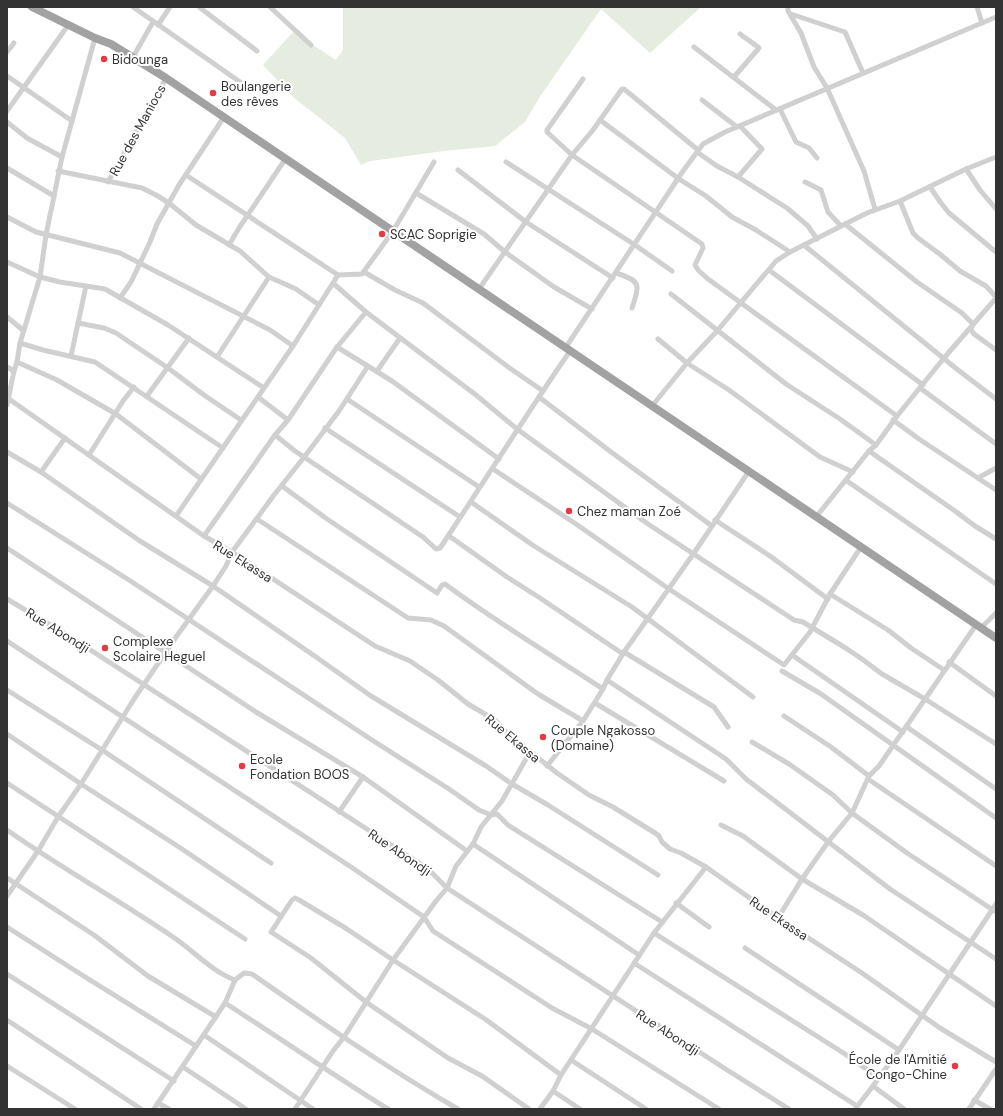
<svg xmlns="http://www.w3.org/2000/svg" width="1003" height="1116" font-family="'DM Sans',sans-serif">
  <style>
    .green { fill: #e6ecdf }
    .lines { fill: none; stroke-linecap: round; stroke-linejoin: round }
    .minor { stroke: #d0d0d0; stroke-width: 5 }
    .trunk { stroke: #a2a2a2; stroke-width: 8 }
    .poi-dot { fill: #e63946; stroke: #fff; stroke-width: 1.5 }
    .labels { text-anchor: middle; stroke-width: 4; stroke-linejoin: round; paint-order: stroke }
    .poi-label { font-size: 13px; fill: #333; stroke: #fff; text-anchor: start }
    .street-label { font-size: 13px; fill: #333; stroke: #fff }
  </style>
  <rect width="100%" height="100%" fill="#fff"/>
  <!-- green -->
  <path class="green" d="M 343,7 L 701,7 L 650,53 L 601,9 L 541,95 L 525,122 L 495,146 L 444,151 L 371,161 L 361,165 L 345,138 L 293,97 L 263,65 L 293,32 L 336,60 L 343,50 Z"/>
  <g class="lines">
    <!-- minor -->
    <g class="minor">
      <path d="M 133,7 L 240,82"/>
      <path d="M 199,7 L 257,51"/>
      <path d="M 270,7 L 311,45"/>
      <path d="M 788,7 L 788,11 L 801,33 L 814,67 L 827,88 L 864,171 L 875,209"/>
      <path d="M 977,7 L 982,23"/>
      <path d="M 791,14 L 845,32 L 863,73"/>
      <path d="M 158,25 L 170,7"/>
      <path d="M 694,47 L 776,110"/>
      <path d="M 7,52 L 14,43"/>
      <path d="M 133,57 L 153,22"/>
      <path d="M 7,76 L 72,121"/>
      <path d="M 734,77 L 759,48 L 758,47 L 740,34"/>
      <path d="M 583,79 L 547,130 L 547,132 L 572,155 L 702,244 L 703,248 L 695,265 L 698,270 L 708,279 L 897,416"/>
      <path d="M 702,100 L 737,127"/>
      <path d="M 780,109 L 796,142 L 809,148 L 817,158"/>
      <path d="M 7,111 L 69,24"/>
      <path d="M 600,120 L 679,179 L 706,196 L 732,217 L 756,230 L 790,252"/>
      <path d="M 7,122 L 27,138 L 62,157"/>
      <path d="M 697,152 L 717,166 L 738,177 L 787,208 L 808,226 L 817,239"/>
      <path d="M 506,162 L 635,245 L 672,271"/>
      <path d="M 7,168 L 54,196"/>
      <path d="M 966,169 L 980,190 L 996,209"/>
      <path d="M 458,170 L 526,222 L 613,278"/>
      <path d="M 58,171 L 142,188 L 156,195 L 169,203 L 196,225 L 240,251 L 269,277 L 296,289 L 319,305"/>
      <path d="M 186,175 L 338,275 L 362,274 L 393,231 L 434,162"/>
      <path d="M 738,177 L 762,149 L 740,126"/>
      <path d="M 108,182 L 166,78"/>
      <path d="M 805,182 L 821,190 L 828,212 L 841,226"/>
      <path d="M 930,187 L 941,203 L 949,213 L 996,252"/>
      <path d="M 416,193 L 484,234 L 505,252 L 554,287 L 592,309"/>
      <path d="M 900,201 L 913,233 L 918,238 L 941,255 L 960,271 L 986,286 L 996,297"/>
      <path d="M 7,217 L 36,232 L 120,253 L 270,330 L 293,346"/>
      <path d="M 845,224 L 917,282 L 962,313 L 973,324 L 971,330 L 974,334 L 996,350"/>
      <path d="M 229,245 L 239,228 L 286,158"/>
      <path d="M 805,246 L 958,370 L 996,399"/>
      <path d="M 7,262 L 40,277 L 60,282 L 105,289 L 168,325 L 264,388"/>
      <path d="M 769,270 L 923,385"/>
      <path d="M 364,272 L 395,290 L 423,303 L 511,369 L 543,391"/>
      <path d="M 616,273 C 641,281 640,284 632,308"/>
      <path d="M 334,284 L 366,312 L 476,395 L 517,429 L 648,524 L 794,620 L 803,622 L 844,647 L 862,659 L 882,674 L 925,699 L 996,744"/>
      <path d="M 479,289 L 572,155 L 593,130 L 622,89 L 624,89 L 698,150"/>
      <path d="M 671,294 L 786,384 L 840,419 L 876,445"/>
      <path d="M 120,298 L 131,282 L 150,242 L 157,224 L 179,185 L 224,117"/>
      <path d="M 7,317 L 24,331"/>
      <path d="M 78,323 L 104,328 L 116,333 L 168,368 L 204,395 L 241,420"/>
      <path d="M 658,339 L 687,363 L 729,390 L 820,457 L 853,472"/>
      <path d="M 20,343 L 43,350 L 95,362 L 223,448"/>
      <path d="M 337,347 L 392,381 L 499,459"/>
      <path d="M 566,347 L 683,171 L 703,144 L 725,132 L 996,17"/>
      <path d="M 71,356 L 86,286"/>
      <path d="M 217,357 L 269,277"/>
      <path d="M 17,362 L 57,380 L 116,414 L 201,479"/>
      <path d="M 7,367 L 14,371"/>
      <path d="M 377,371 L 400,338"/>
      <path d="M 920,388 L 996,444"/>
      <path d="M 147,396 L 189,338"/>
      <path d="M 258,397 L 288,420"/>
      <path d="M 539,397 L 611,452 L 712,526"/>
      <path d="M 9,399 L 204,536 L 232,552 L 375,646 L 410,661 L 438,680 L 468,704 L 495,720 L 507,733 L 557,773 L 589,795 L 613,807 L 655,833 L 659,836 L 662,842 L 670,849 L 681,853 L 706,867 L 778,918 L 862,973 L 940,1028 L 996,1062"/>
      <path d="M 347,399 L 479,487"/>
      <path d="M 7,405 L 14,371 L 17,362 L 20,343 L 40,277 L 46,235 L 62,157 L 95,38"/>
      <path d="M 652,406 L 687,363 L 717,331 L 776,261 L 790,252 L 867,213 L 900,201 L 966,169 L 996,157"/>
      <path d="M 893,420 L 919,439 L 996,490"/>
      <path d="M 325,428 L 460,517"/>
      <path d="M 275,435 L 295,451 L 423,537 L 436,549 L 440,548 L 448,536 L 452,538 L 507,577 L 540,598 L 623,654"/>
      <path d="M 869,451 L 955,511 L 975,526 L 996,539"/>
      <path d="M 7,452 L 41,472 L 140,541 L 213,586 L 316,657 L 371,696 L 486,766 L 512,784 L 548,805 L 658,875"/>
      <path d="M 89,455 L 123,401 L 134,387"/>
      <path d="M 493,469 L 576,524 L 669,589 L 784,665 L 810,632 L 830,594 L 861,547"/>
      <path d="M 41,472 L 65,438"/>
      <path d="M 978,478 L 996,468"/>
      <path d="M 847,481 L 996,584"/>
      <path d="M 282,486 L 327,519 L 434,591 L 437,593 L 442,585 L 445,584 C 496,622 550,654 603,689"/>
      <path d="M 471,502 L 534,546 L 632,607 L 753,697"/>
      <path d="M 7,503 L 129,580 L 375,742 L 449,789 L 479,810 L 491,815 L 497,814 L 508,825 L 662,922"/>
      <path d="M 176,516 L 293,346 L 338,275"/>
      <path d="M 816,517 L 869,451 L 876,445 L 897,416 L 944,358 L 996,298"/>
      <path d="M 257,519 L 408,618 L 431,620 L 444,626 L 538,694 L 583,721"/>
      <path d="M 715,520 L 770,556 L 828,599"/>
      <path d="M 204,536 L 275,435 L 288,420 L 337,347 L 366,312"/>
      <path d="M 448,536 C 489,474 528,412 570,351"/>
      <path d="M 7,548 L 256,712 L 363,777 L 467,851"/>
      <path d="M 830,594 L 888,630 L 911,648 L 944,670"/>
      <path d="M 7,599 L 72,638 L 427,868 L 447,888 L 724,1068 L 789,1109"/>
      <path d="M 981,628 L 996,613"/>
      <path d="M 7,641 L 351,867 L 424,917 L 433,931 L 552,1008 L 592,1029 L 719,1109"/>
      <path d="M 624,652 L 714,707 L 728,727"/>
      <path d="M 792,655 L 903,732"/>
      <path d="M 949,662 L 996,696"/>
      <path d="M 782,671 L 821,694 L 996,818"/>
      <path d="M 607,680 L 726,759 L 746,779 L 890,889 L 996,959"/>
      <path d="M 7,690 L 102,750 L 271,863"/>
      <path d="M 595,703 L 724,781"/>
      <path d="M 784,716 L 831,747 L 869,776"/>
      <path d="M 907,727 L 996,789"/>
      <path d="M 7,734 L 81,784 L 179,847 L 281,916"/>
      <path d="M 752,742 L 789,764 L 833,795 L 852,813 L 907,853 L 996,912"/>
      <path d="M 547,766 L 583,721 L 603,689 L 607,680 L 624,652 L 694,553 L 749,471"/>
      <path d="M 868,779 L 996,866"/>
      <path d="M 7,783 L 145,873 L 245,939"/>
      <path d="M 339,812 L 363,777"/>
      <path d="M 721,825 L 743,836 L 802,879 L 863,915 L 996,1006"/>
      <path d="M 7,830 C 61,868 119,900 173,937 C 194,951 211,971 235,980"/>
      <path d="M 473,844 L 639,955"/>
      <path d="M 7,878 L 94,935 L 148,976 L 216,1017"/>
      <path d="M 7,896 L 38,851 L 58,817 L 81,784 L 134,699 L 176,637 L 213,586 L 226,566 L 232,552 L 274,495 L 305,456 L 339,411 L 368,366"/>
      <path d="M 676,903 L 709,927"/>
      <path d="M 778,918 L 802,879 L 828,842 L 852,813 L 869,776 L 879,766 L 976,625"/>
      <path d="M 7,927 L 82,975 L 196,1046"/>
      <path d="M 654,933 L 845,1054 L 879,1078"/>
      <path d="M 745,948 L 899,1050"/>
      <path d="M 634,963 L 857,1106"/>
      <path d="M 7,974 L 174,1081"/>
      <path d="M 225,1003 C 280,1038 333,1075 388,1109"/>
      <path d="M 7,1020 L 141,1109"/>
      <path d="M 204,1035 L 313,1109"/>
      <path d="M 571,1060 L 646,1109"/>
      <path d="M 7,1066 L 75,1109"/>
      <path d="M 183,1067 L 246,1109"/>
      <path d="M 873,1086 L 904,1109"/>
      <path d="M 553,1091 L 580,1109"/>
      <path d="M 974,1100 L 990,1109"/>
      <path d="M 158,1103 L 169,1109"/>
      <path d="M 856,1108 L 873,1086 L 899,1050 L 996,904"/>
      <path d="M 154,1109 L 225,1003 L 235,980 L 244,973 L 252,974 C 319,1021 387,1068 458,1109"/>
      <path d="M 295,1109 L 333,1051 L 344,1037 L 393,960 L 436,901 L 447,888 L 456,866 L 473,844 L 481,827 L 502,801 L 530,752"/>
      <path d="M 529,1109 L 482,1076 L 448,1058 L 366,1002 L 311,958 L 271,932 L 292,900 L 295,898 L 299,900 L 347,929 L 393,960 L 485,1019 L 561,1075"/>
      <path d="M 540,1109 L 553,1091 L 561,1075 L 654,933 L 706,867"/>
      <path d="M 969,1109 L 996,1069"/>
    </g>
    <!-- trunk -->
    <path class="trunk" d="M 32,7 L 95,38 L 111,44 L 166,78 L 996,638"/>
  </g>
  <!-- markers -->
  <g class="poi-dot">
    <circle cx="104" cy="59" r="4"/>
    <circle cx="213" cy="93" r="4"/>
    <circle cx="382" cy="234" r="4"/>
    <circle cx="569" cy="511" r="4"/>
    <circle cx="105" cy="648" r="4"/>
    <circle cx="543" cy="737" r="4"/>
    <circle cx="242" cy="766" r="4"/>
    <circle cx="955" cy="1066" r="4"/>
  </g>
  <g class="labels">
    <!-- poi labels -->
    <g class="poi-label">
      <text x="112" y="64">Bidounga</text>
      <text x="221" y="91">Boulangerie<tspan x="221" dy="15">des rêves</tspan></text>
      <text x="390" y="239">SCAC Soprigie</text>
      <text x="577" y="516">Chez maman Zoé</text>
      <text x="113" y="646">Complexe<tspan x="113" dy="15">Scolaire Heguel</tspan></text>
      <text x="551" y="735">Couple Ngakosso<tspan x="551" dy="15">(Domaine)</tspan></text>
      <text x="250" y="764">Ecole<tspan x="250" dy="15">Fondation BOOS</tspan></text>
      <text x="947" y="1064" text-anchor="end">École de l'Amitié<tspan x="947" dy="15">Congo-Chine</tspan></text>
    </g>
    <!-- street labels -->
    <g class="street-label">
      <text transform="translate(137 130) rotate(-61)" y="5">Rue des Maniocs</text>
      <text transform="translate(243 561) rotate(32)" y="5">Rue Ekassa</text>
      <text transform="translate(58 630) rotate(32)" y="5">Rue Abondji</text>
      <text transform="translate(513 738) rotate(40)" y="5">Rue Ekassa</text>
      <text transform="translate(400 852) rotate(34)" y="5">Rue Abondji</text>
      <text transform="translate(779 918) rotate(34)" y="5">Rue Ekassa</text>
      <text transform="translate(668 1032) rotate(33)" y="5">Rue Abondji</text>
    </g>
  </g>
  <!-- border -->
  <rect width="1003" height="1116" fill="none" stroke="#333333" stroke-width="16"/>
</svg>
